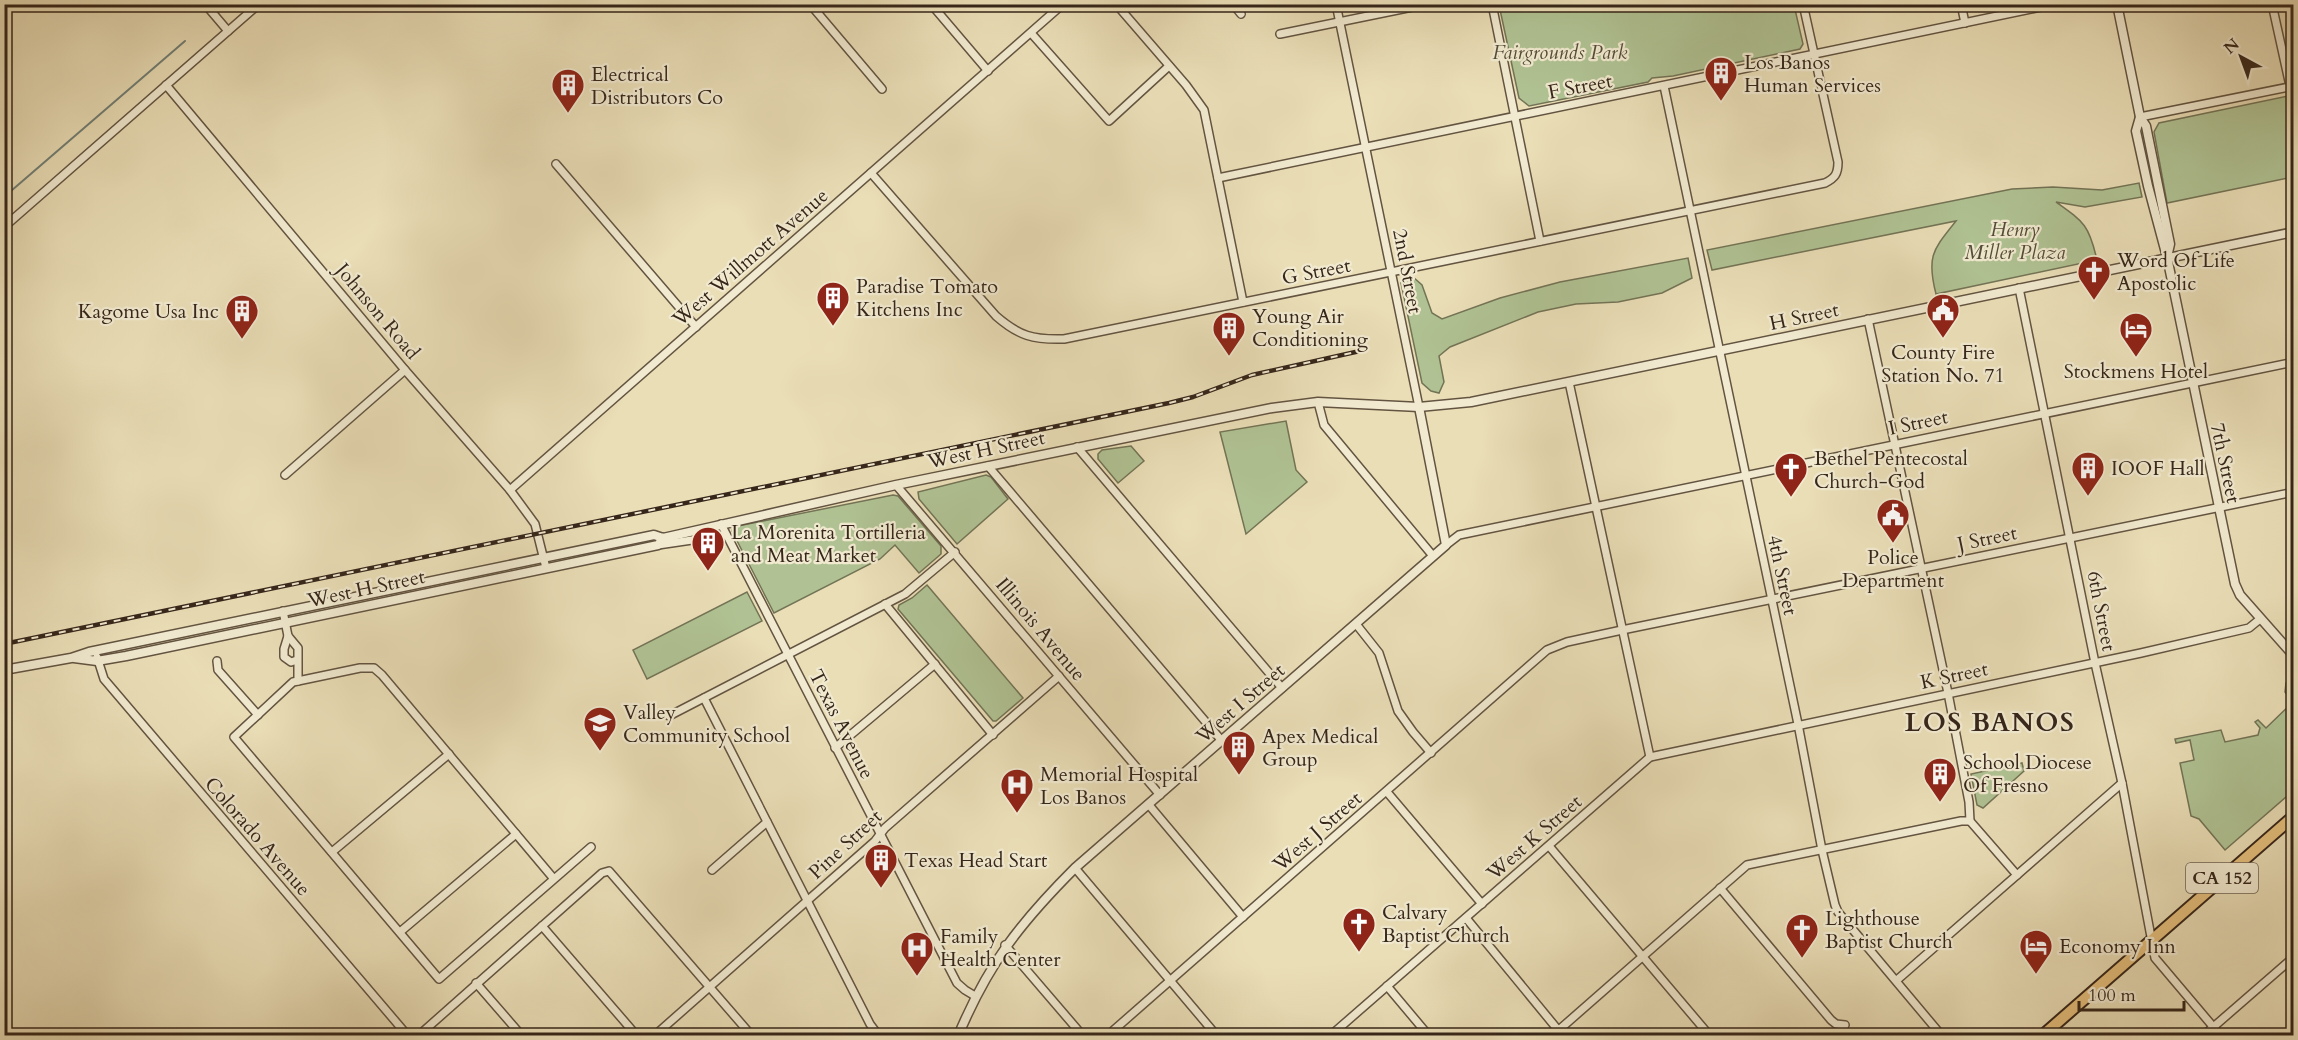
<svg xmlns="http://www.w3.org/2000/svg" width="2298" height="1040" font-family="Cardo,serif">
  <style>
    .green { fill: #b0c293; stroke: #737456; stroke-width: 1.5 }
    .lines { fill: none; stroke-linecap: round; stroke-linejoin: round }
    .stream { stroke: #717f76; stroke-width: 2 }
    .minor-casing { stroke: #635441; stroke-width: 10 }
    .tertiary-casing { stroke: #635441; stroke-width: 11 }
    .trunk-casing { stroke: #36261a; stroke-width: 14 }
    .minor { stroke: #f1ead0; stroke-width: 7 }
    .tertiary { stroke: #f1ead0; stroke-width: 8 }
    .trunk { stroke: #e5bf7c; stroke-width: 10 }
    .rail-casing { stroke: #36261a; stroke-width: 4.5 }
    .rail { stroke: #f1ead0; stroke-width: 2; stroke-dasharray: 7; stroke-linecap: butt }
    .labels { text-anchor: middle; stroke-width: 4.5; stroke-linejoin: round; paint-order: stroke }
    .shield { fill: #f1ead0; stroke: #6e6151; stroke-width: 1.5 }
    .shield-label { font-size: 18px; font-weight: bold; fill: #36261a }
    .park-label { font-size: 20px; font-style: italic; fill: #544d38; stroke: #f1ead0 }
    .poi-label { font-size: 20px; fill: #36261a; stroke: #f1ead0; text-anchor: start }
    .street-label { font-size: 20px; fill: #36261a; stroke: #f1ead0 }
    .district-label { font-size: 26px; font-weight: bold; letter-spacing: 1.5px; fill: #36261a; stroke: #f1ead0 }
  </style>
  <rect width="100%" height="100%" fill="#eadeb7"/>
  <filter id="stains"><feTurbulence type="fractalNoise" baseFrequency=".00333" numOctaves="4"/><feColorMatrix values="0 0 0 0 .2 0 0 0 0 .09 0 0 0 0 .02 0 0 0 .5 -.17"/></filter>
  <radialGradient id="worn" r=".72"><stop offset=".6" stop-color="#630" stop-opacity="0"/><stop offset="1" stop-color="#630" stop-opacity=".3"/></radialGradient>
  <!-- green -->
  <g class="green">
    <path d="M 1499,5 L 1794,5 L 1803,44 L 1800,49 L 1673,76 L 1652,78 L 1648,82 L 1529,106 L 1519,98 Z"/>
    <path d="M 2293,95 L 2293,177 L 2167,203 L 2154,132 L 2159,123 Z"/>
    <path d="M 2139,183 L 2142,197 L 2085,207 L 2056,202 C 2084,222 2089,225 2097,260 L 1936,294 C 1926,255 1934,249 1956,221 L 1712,270 L 1707,250 L 2012,189 L 2053,187 L 2102,190 Z"/>
    <path d="M 1688,258 L 1692,278 L 1662,293 L 1618,302 L 1576,304 L 1538,312 L 1450,347 L 1439,356 L 1444,382 L 1439,393 L 1431,391 L 1422,383 L 1401,283 L 1405,278 L 1413,277 L 1422,285 L 1432,313 L 1442,319 L 1500,298 L 1560,282 Z"/>
    <path d="M 1286,421 L 1296,470 L 1307,482 L 1246,534 L 1220,432 Z"/>
    <path d="M 1131,446 L 1144,461 L 1118,483 L 1098,459 L 1098,454 L 1102,450 Z"/>
    <path d="M 986,475 L 991,477 L 1008,499 L 957,544 L 919,499 L 918,492 Z"/>
    <path d="M 893,495 L 898,496 L 941,546 L 941,554 L 919,573 L 895,545 L 880,559 L 774,613 L 732,531 L 733,527 Z"/>
    <path d="M 927,585 L 1023,698 L 996,721 L 993,721 L 898,609 L 899,605 L 912,598 Z"/>
    <path d="M 747,592 L 762,621 L 647,679 L 633,650 Z"/>
    <path d="M 2289,681 L 2294,686 L 2293,791 L 2225,850 L 2199,819 L 2191,816 L 2180,763 L 2194,760 L 2190,740 L 2176,743 L 2175,739 L 2221,730 L 2225,742 L 2258,735 L 2260,728 L 2255,722 L 2258,720 L 2266,728 L 2293,702 L 2285,692 L 2286,683 Z"/>
    <path d="M 2022,763 L 2024,771 L 1983,808 L 1977,805 L 1971,774 Z"/>
  </g>
  <g class="lines">
    <!-- stream -->
    <path class="stream" d="M 4,197 L 185,41"/>
    <!-- minor casing -->
    <g class="minor-casing">
      <g id="minor">
        <path d="M 205,4 L 228,31"/>
        <path d="M 810,4 L 882,89"/>
        <path d="M 931,4 L 988,71"/>
        <path d="M 1116,4 L 1186,85 L 1204,110 L 1243,302"/>
        <path d="M 1233,4 L 1241,14"/>
        <path d="M 1336,4 L 1419,407"/>
        <path d="M 1492,4 L 1540,241"/>
        <path d="M 1961,4 L 1965,23"/>
        <path d="M 2272,4 L 2290,86"/>
        <path d="M 1031,33 L 1109,121 L 1169,66"/>
        <path d="M 1280,34 L 1427,4"/>
        <path d="M 166,85 L 405,370 L 510,490 L 535,524 L 546,568"/>
        <path d="M 1664,86 L 1798,724 L 1822,850 L 1835,905 L 1838,912 L 1942,1036"/>
        <path d="M 2140,117 L 2294,86"/>
        <path d="M 556,164 L 696,327"/>
        <path d="M 871,173 L 996,316 C 1019,336 1033,340 1064,339 L 1825,183 C 1835,178 1838,174 1838,162 L 1803,4"/>
        <path d="M 1218,178 L 2055,4"/>
        <path d="M 4,227 L 259,4"/>
        <path d="M 2019,288 L 2095,663 L 2122,783 L 2155,958 L 2221,1036"/>
        <path d="M 1868,319 L 1948,693 L 1969,802 L 1970,821 L 2017,875"/>
        <path d="M 1569,382 L 1650,757"/>
        <path d="M 1318,402 L 1324,425 L 1433,556"/>
        <path d="M 1077,447 L 1282,688"/>
        <path d="M 988,466 L 1222,741"/>
        <path d="M 285,475 L 405,370"/>
        <path d="M 896,485 L 1160,795"/>
        <path d="M 510,490 L 1063,4"/>
        <path d="M 721,524 L 957,983 L 965,990 L 975,996"/>
        <path d="M 658,545 L 726,535"/>
        <path d="M 1446,545 L 1459,535 L 2294,362"/>
        <path d="M 885,604 L 993,735"/>
        <path d="M 283,611 L 288,636 L 298,648 L 298,681"/>
        <path d="M 1356,624 L 1379,653 L 1398,711 L 1413,732 L 1431,753"/>
        <path d="M 288,636 L 284,649 L 284,657 L 291,662 L 297,660"/>
        <path d="M 97,657 L 104,679 L 408,1036"/>
        <path d="M 217,661 L 218,670 L 258,715"/>
        <path d="M 704,698 L 870,1024 L 879,1036"/>
        <path d="M 669,716 L 905,594 L 955,552"/>
        <path d="M 835,748 L 935,664"/>
        <path d="M 1387,792 L 1482,904"/>
        <path d="M 1149,805 L 1243,917"/>
        <path d="M 1549,846 L 1710,1036"/>
        <path d="M 332,852 L 449,754"/>
        <path d="M 1075,868 L 1217,1036"/>
        <path d="M 712,870 L 767,822"/>
        <path d="M 554,879 L 382,675 L 374,668 L 360,668 L 293,682 L 234,737 L 439,979 L 591,847"/>
        <path d="M 1720,888 L 1831,1020 L 1836,1024 L 1845,1025"/>
        <path d="M 1466,918 L 1563,1036"/>
        <path d="M 542,926 L 637,1036"/>
        <path d="M 400,932 L 516,834"/>
        <path d="M 1005,945 L 1083,1036"/>
        <path d="M 1897,980 L 2122,783"/>
        <path d="M 476,983 L 522,1036"/>
        <path d="M 1387,986 L 1429,1036"/>
        <path d="M 418,1036 L 602,873 L 609,871 L 752,1036"/>
        <path d="M 654,1036 L 875,841 L 885,828 L 1059,676"/>
        <path d="M 1107,1036 L 1547,650 L 1567,642 L 1622,630 L 2294,492"/>
        <path d="M 1330,1036 L 1650,757 L 2141,653 L 2249,628 L 2260,619"/>
        <path d="M 1552,1036 L 1747,865 L 1961,821 L 1970,821"/>
        <path d="M 2203,1036 L 2294,957"/>
      </g>
    </g>
    <!-- tertiary casing -->
    <g class="tertiary-casing">
      <g id="tertiary">
        <path d="M 2117,4 L 2140,117 L 2146,126 L 2170,244 L 2167,257"/>
        <path d="M 2140,117 L 2136,131 L 2148,186 L 2167,257 L 2235,584 L 2240,595 L 2294,656"/>
        <path d="M 74,658 L 97,661 L 126,656 L 658,545 L 663,538"/>
        <path d="M 4,670 L 71,658 L 89,652 L 654,535 L 663,538 L 896,485 L 1272,408 L 1318,402 L 1419,407 L 1471,402 L 2294,232"/>
        <path d="M 958,1036 C 988,964 1020,923 1075,868 L 1446,545 L 1419,407"/>
      </g>
    </g>
    <!-- trunk casing -->
    <g class="trunk-casing">
      <path id="trunk" d="M 2042,1036 L 2294,816"/>
    </g>
    <!-- minor -->
    <use href="#minor" class="minor"/>
    <!-- tertiary -->
    <use href="#tertiary" class="tertiary"/>
    <!-- trunk -->
    <use href="#trunk" class="trunk"/>
    <!-- rail casing -->
    <g class="rail-casing">
      <path id="rail" d="M 4,644 L 1169,403 L 1193,397 L 1252,375 L 1360,351"/>
    </g>
    <!-- rail -->
    <use href="#rail" class="rail"/>
  </g>
  <!-- icons -->
  <defs>
    <g id="building-pin" transform="scale(1.725)"><path d="M0 17L-7.5 6A9.5 9.5 0 1 1 7.5 6Z" fill="#8f2418" stroke="#f1ead0"/><path d="M-4-6H4V6H1V3H-1V6H-4ZM-2.5-4.3h1.7v1.8h-1.7ZM.8-4.3h1.7v1.8H.8ZM-2.5-1h1.7V.8h-1.7ZM.8-1h1.7V.8H.8Z" fill="#fff"/></g>
    <g id="church-pin" transform="scale(1.725)"><path d="M0 17L-7.5 6A9.5 9.5 0 1 1 7.5 6Z" fill="#8f2418" stroke="#f1ead0"/><path d="M-1.2-6h2.4v3.5h3.3v2.4h-3.3V6h-2.4V-.1h-3.3v-2.4h3.3Z" fill="#fff"/></g>
    <g id="civic-pin" transform="scale(1.725)"><path d="M0 17L-7.5 6A9.5 9.5 0 1 1 7.5 6Z" fill="#8f2418" stroke="#f1ead0"/><path d="M-.6-6.5H3V-4.5H.6V-3L4-1V1h2V6H-6V1h2V-1L-.6-3ZM-1.2 2.5V6h2.4V2.5Z" fill="#fff"/></g>
    <g id="hotel-pin" transform="scale(1.725)"><path d="M0 17L-7.5 6A9.5 9.5 0 1 1 7.5 6Z" fill="#8f2418" stroke="#f1ead0"/><path d="M-6-4.5h1.5V1H6V5H4.5V3h-9V5H-6ZM-4 0a1.8 1.8 0 1 1 3.6 0ZM.5 0V-2.5h3Q6-2.5 6 0Z" fill="#fff"/></g>
    <g id="school-pin" transform="scale(1.725)"><path d="M0 17L-7.5 6A9.5 9.5 0 1 1 7.5 6Z" fill="#8f2418" stroke="#f1ead0"/><path d="M0-5L7-2L0 1L-7-2ZM-4 1L0 2.5L4 1V4Q0 6-4 4Z" fill="#fff"/></g>
    <g id="hospital-pin" transform="scale(1.725)"><path d="M0 17L-7.5 6A9.5 9.5 0 1 1 7.5 6Z" fill="#8f2418" stroke="#f1ead0"/><path d="M-5-5h3v3.5h4V-5h3V5h-3V1.5h-4V5h-3Z" fill="#fff"/></g>
  </defs>
  <g fill-rule="evenodd">
    <use href="#building-pin" x="1721" y="73"/>
    <use href="#building-pin" x="568" y="85"/>
    <use href="#church-pin" x="2094" y="272"/>
    <use href="#building-pin" x="833" y="298"/>
    <use href="#civic-pin" x="1943" y="310"/>
    <use href="#building-pin" x="242" y="311"/>
    <use href="#building-pin" x="1229" y="328"/>
    <use href="#hotel-pin" x="2136" y="329"/>
    <use href="#building-pin" x="2088" y="468"/>
    <use href="#church-pin" x="1791" y="469"/>
    <use href="#civic-pin" x="1893" y="515"/>
    <use href="#building-pin" x="708" y="543"/>
    <use href="#school-pin" x="600" y="723"/>
    <use href="#building-pin" x="1239" y="747"/>
    <use href="#building-pin" x="1940" y="774"/>
    <use href="#hospital-pin" x="1017" y="785"/>
    <use href="#building-pin" x="881" y="860"/>
    <use href="#church-pin" x="1359" y="924"/>
    <use href="#church-pin" x="1802" y="930"/>
    <use href="#hotel-pin" x="2036" y="946"/>
    <use href="#hospital-pin" x="917" y="948"/>
  </g>
  <g class="labels">
    <!-- shield labels -->
    <rect class="shield" x="2186" y="863" width="72" height="30" rx="4.5"/>
    <g class="shield-label">
      <text x="2222" y="884">CA 152</text>
    </g>
    <!-- park labels -->
    <g class="park-label">
      <text x="1560" y="59">Fairgrounds Park</text>
      <text x="2015" y="236">Henry<tspan x="2015" dy="23">Miller Plaza</tspan></text>
    </g>
    <!-- poi labels -->
    <g class="poi-label">
      <text x="1744" y="69">Los Banos<tspan x="1744" dy="23">Human Services</tspan></text>
      <text x="591" y="81">Electrical<tspan x="591" dy="23">Distributors Co</tspan></text>
      <text x="2117" y="267">Word Of Life<tspan x="2117" dy="23">Apostolic</tspan></text>
      <text x="856" y="293">Paradise Tomato<tspan x="856" dy="23">Kitchens Inc</tspan></text>
      <text x="219" y="318" text-anchor="end">Kagome Usa Inc</text>
      <text x="1252" y="323">Young Air<tspan x="1252" dy="23">Conditioning</tspan></text>
      <text x="1943" y="359" text-anchor="middle">County Fire<tspan x="1943" dy="23">Station No. 71</tspan></text>
      <text x="2136" y="378" text-anchor="middle">Stockmens Hotel</text>
      <text x="1814" y="465">Bethel Pentecostal<tspan x="1814" dy="23">Church-God</tspan></text>
      <text x="2111" y="475">IOOF Hall</text>
      <text x="731" y="539">La Morenita Tortilleria<tspan x="731" dy="23">and Meat Market</tspan></text>
      <text x="1893" y="564" text-anchor="middle">Police<tspan x="1893" dy="23">Department</tspan></text>
      <text x="623" y="719">Valley<tspan x="623" dy="23">Community School</tspan></text>
      <text x="1262" y="743">Apex Medical<tspan x="1262" dy="23">Group</tspan></text>
      <text x="1963" y="769">School Diocese<tspan x="1963" dy="23">Of Fresno</tspan></text>
      <text x="1040" y="781">Memorial Hospital<tspan x="1040" dy="23">Los Banos</tspan></text>
      <text x="904" y="867">Texas Head Start</text>
      <text x="1382" y="919">Calvary<tspan x="1382" dy="23">Baptist Church</tspan></text>
      <text x="1825" y="925">Lighthouse<tspan x="1825" dy="23">Baptist Church</tspan></text>
      <text x="940" y="943">Family<tspan x="940" dy="23">Health Center</tspan></text>
      <text x="2059" y="953">Economy Inn</text>
    </g>
    <!-- street labels -->
    <g class="street-label">
      <text transform="translate(1580 86) rotate(-11)" y="7">F Street</text>
      <text transform="translate(750 257) rotate(-41)" y="7">West Willmott Avenue</text>
      <text transform="translate(1316 271) rotate(-11)" y="7">G Street</text>
      <text transform="translate(1408 271) rotate(79)" y="7">2nd Street</text>
      <text transform="translate(378 311) rotate(50)" y="7">Johnson Road</text>
      <text transform="translate(1804 316) rotate(-12)" y="7">H Street</text>
      <text transform="translate(1918 422) rotate(-12)" y="7">I Street</text>
      <text transform="translate(986 449) rotate(-12)" y="7">West H Street</text>
      <text transform="translate(2226 463) rotate(78)" y="7">7th Street</text>
      <text transform="translate(1987 538) rotate(-12)" y="7">J Street</text>
      <text transform="translate(1783 575) rotate(78)" y="7">4th Street</text>
      <text transform="translate(366 588) rotate(-12)" y="7">West H Street</text>
      <text transform="translate(2102 611) rotate(79)" y="7">6th Street</text>
      <text transform="translate(1041 629) rotate(50)" y="7">Illinois Avenue</text>
      <text transform="translate(1954 675) rotate(-12)" y="7">K Street</text>
      <text transform="translate(1240 703) rotate(-41)" y="7">West I Street</text>
      <text transform="translate(842 724) rotate(63)" y="7">Texas Avenue</text>
      <text transform="translate(1317 831) rotate(-41)" y="7">West J Street</text>
      <text transform="translate(258 836) rotate(49)" y="7">Colorado Avenue</text>
      <text transform="translate(1534 837) rotate(-41)" y="7">West K Street</text>
      <text transform="translate(845 844) rotate(-43)" y="7">Pine Street</text>
    </g>
    <!-- district labels -->
    <g class="district-label">
      <text x="1990" y="731">LOS BANOS</text>
    </g>
  </g>
  <!-- margin -->
  <rect width="2298" height="1040" fill="none" stroke="#eadeb7" stroke-width="24"/>
  <rect x="6" y="6" width="2286" height="1028" fill="none" stroke="#36261a" stroke-width="3"/>
  <rect x="12" y="12" width="2274" height="1016" fill="none" stroke="#36261a" stroke-width="1.5"/>
  <!-- north arrow -->
  <g transform="translate(2241 57) rotate(319)" stroke="#f1ead0" stroke-width="4.5" paint-order="stroke">
  <path d="M0-4.5L10 22L0 15L-10 22Z" fill="#36261a"/>
  <text y="-9" font-size="16" font-weight="bold" text-anchor="middle" fill="#36261a">N</text>
  </g>
  <!-- scale -->
  <path d="M2079 1001v9h105v-9" fill="none" stroke="#36261a" stroke-width="3"/>
  <text x="2088" y="1001" font-size="18" fill="#36261a" stroke="#f1ead0" stroke-width="4.5" paint-order="stroke">100 m</text>
  <rect width="100%" height="100%" filter="url(#stains)"/>
  <rect width="100%" height="100%" fill="url(#worn)"/>
</svg>
